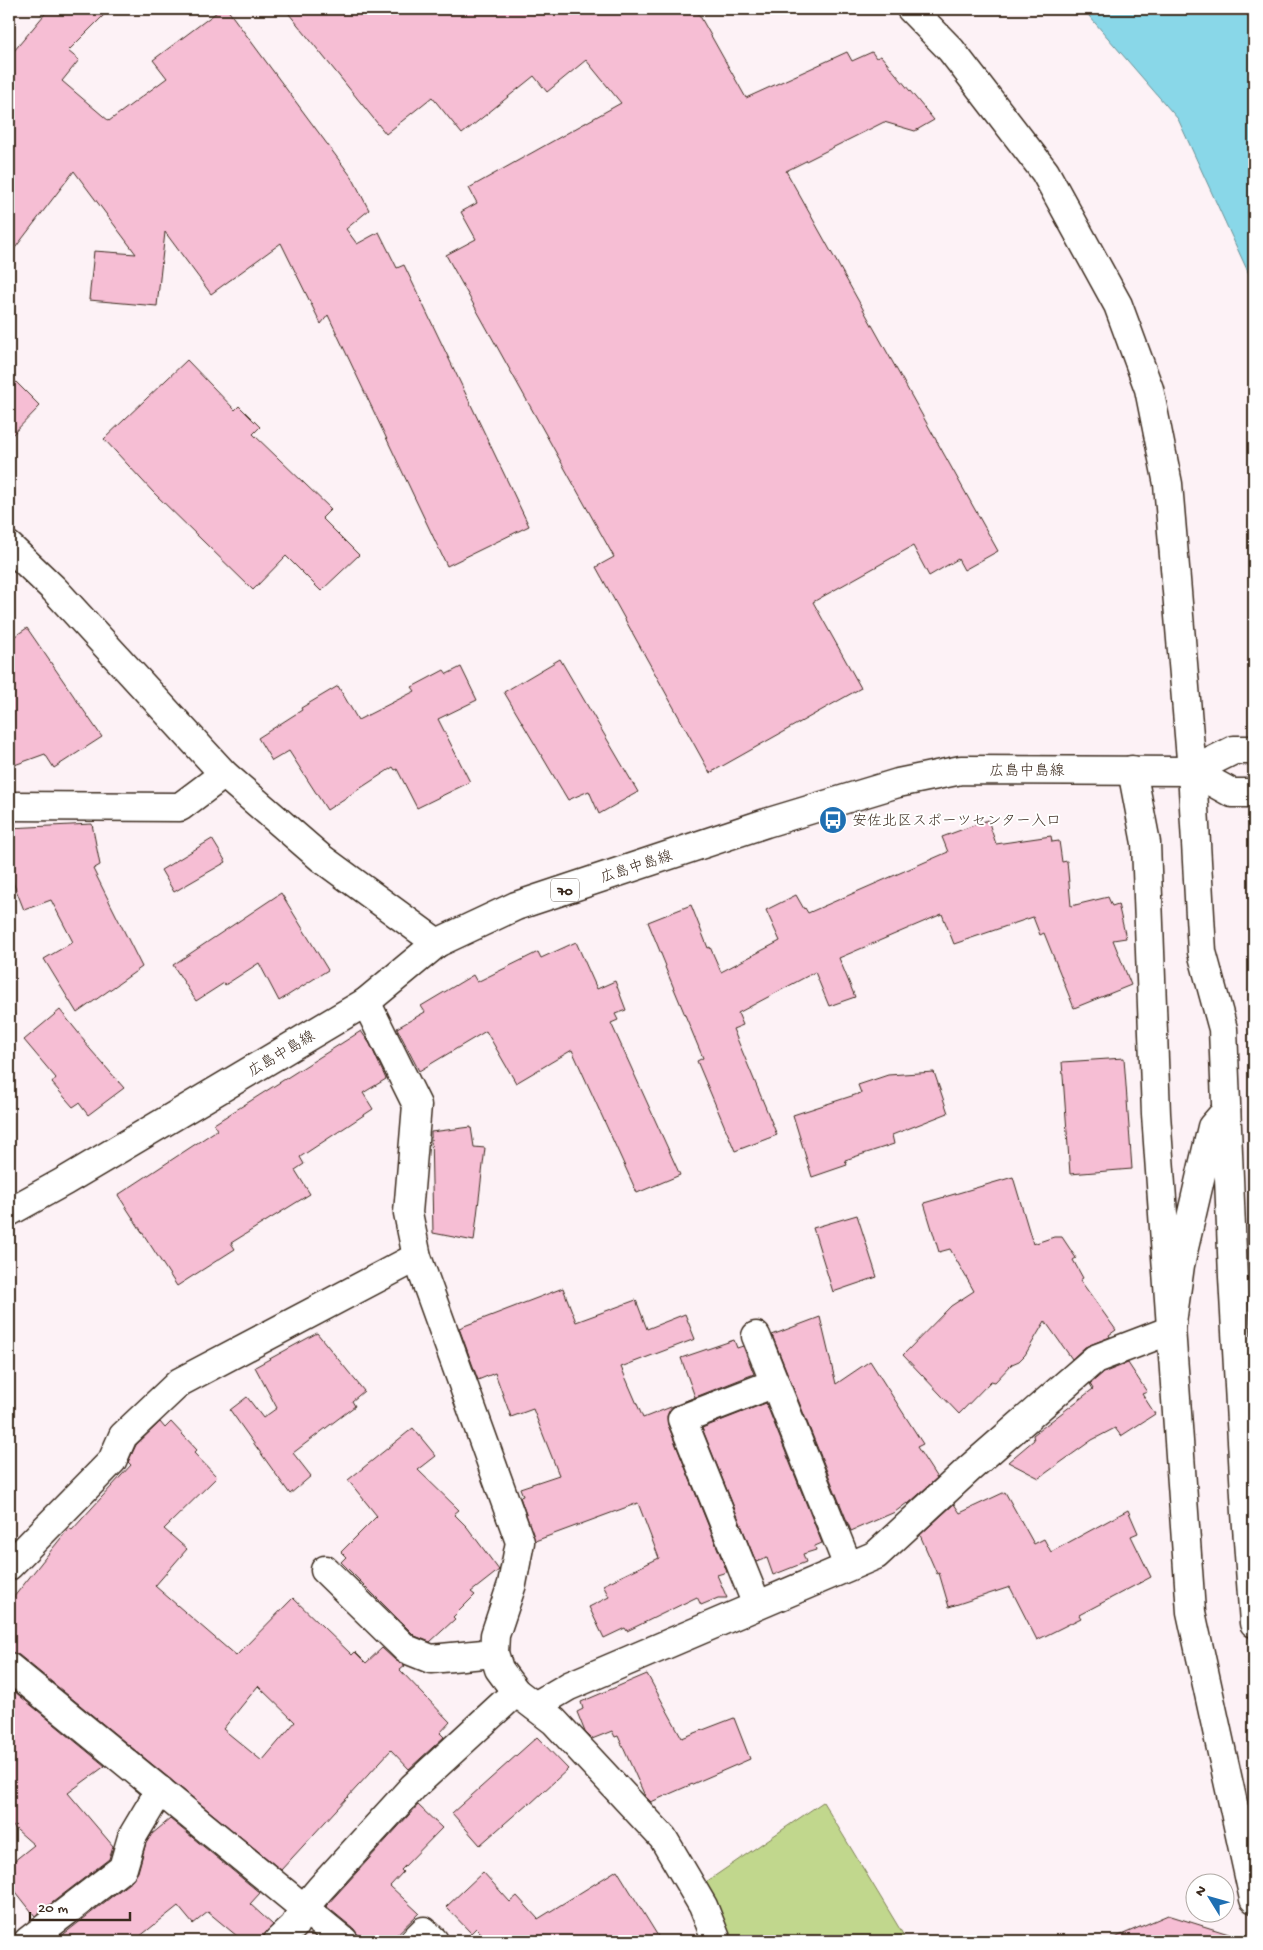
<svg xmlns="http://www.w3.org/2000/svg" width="1263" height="1950" font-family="'Gochi Hand','Klee One',sans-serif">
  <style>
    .green { fill: #c1d78d; stroke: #7e8056 }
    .water { fill: #89d7e8; stroke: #6a9297 }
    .building { fill: #f6bed4; stroke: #3b2a1e; fill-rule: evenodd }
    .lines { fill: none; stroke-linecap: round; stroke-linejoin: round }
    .minor-casing { stroke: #3b2a1e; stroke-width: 31 }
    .major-casing { stroke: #3b2a1e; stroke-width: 31 }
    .minor { stroke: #fff; stroke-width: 28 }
    .major { stroke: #fff; stroke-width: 28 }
    .labels { text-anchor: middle; stroke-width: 4; stroke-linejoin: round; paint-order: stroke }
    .shield { fill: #fff; stroke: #766a62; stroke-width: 1 }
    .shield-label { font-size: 14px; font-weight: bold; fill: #3b2a1e }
    .street-label { font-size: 15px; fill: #3b2a1e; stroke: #fff }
    .poi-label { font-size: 15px; fill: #3b2a1e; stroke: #fff; text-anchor: start }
  </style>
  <rect width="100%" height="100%" fill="#fdf2f6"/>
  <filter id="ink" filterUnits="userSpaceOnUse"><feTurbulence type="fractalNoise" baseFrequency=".02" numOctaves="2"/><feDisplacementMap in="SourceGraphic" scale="10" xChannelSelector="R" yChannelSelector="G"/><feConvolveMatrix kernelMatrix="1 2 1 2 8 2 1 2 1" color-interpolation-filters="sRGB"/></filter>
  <g filter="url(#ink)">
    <!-- green -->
    <path class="green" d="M 823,1802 L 904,1936 L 894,1941 L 731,1941 L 706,1882 Z"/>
    <!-- water -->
    <path class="water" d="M 1083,9 L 1254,9 L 1254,285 L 1178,119 Z"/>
    <!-- building -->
    <g class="building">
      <path d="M 49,9 L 110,9 L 68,51 L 79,60 L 62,81 L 109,121 L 167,78 L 153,60 L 221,9 L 227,9 L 353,179 L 369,210 L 346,229 L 357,244 L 379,232 L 397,268 L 404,265 L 529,526 L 447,566 L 328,315 L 321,324 L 281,243 L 211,294 L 165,232 L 157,306 L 89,300 L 94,251 L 136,254 L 74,171 L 9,256 L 9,57 Z"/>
      <path d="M 285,9 L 696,9 L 746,98 L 847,52 L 852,61 L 872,52 L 876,58 L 881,56 L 934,120 L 915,131 L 884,122 L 786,171 L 998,551 L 964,570 L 958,559 L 929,576 L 913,546 L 813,602 L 861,688 L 710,773 L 596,567 L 614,557 L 446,255 L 476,239 L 461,212 L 477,203 L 469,188 L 621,103 L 586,60 L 547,92 L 534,76 L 462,134 L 432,97 L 386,134 Z"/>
      <path d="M 187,360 L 235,410 L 239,406 L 260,427 L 253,434 L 331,509 L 322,518 L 359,555 L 321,591 L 286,556 L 253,590 L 153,492 L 104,439 Z"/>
      <path d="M 9,375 L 40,406 L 9,438 Z"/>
      <path d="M 27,628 L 102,737 L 54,768 L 45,754 L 9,767 L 9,640 Z"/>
      <path d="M 560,659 L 638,792 L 599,814 L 589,791 L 568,800 L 504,692 Z"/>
      <path d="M 461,667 L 477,700 L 438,719 L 470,782 L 417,808 L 397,769 L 395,770 L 393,767 L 327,810 L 289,751 L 272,761 L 258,738 L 302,710 L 301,708 L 338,686 L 358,720 L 415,691 L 412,687 L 444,670 L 447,674 Z"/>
      <path d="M 988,820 L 996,844 L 1051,836 L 1052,842 L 1059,841 L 1062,862 L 1067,861 L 1071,906 L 1108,897 L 1112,906 L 1118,904 L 1126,938 L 1113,940 L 1131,985 L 1074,1008 L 1044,933 L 1040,935 L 1033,917 L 954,944 L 942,914 L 839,958 L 855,997 L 829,1006 L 815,972 L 738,1013 L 743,1025 L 733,1029 L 777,1135 L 735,1151 L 697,1061 L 703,1058 L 665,967 L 666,966 L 648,922 L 691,905 L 708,948 L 710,947 L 721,972 L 780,941 L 766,910 L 796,895 L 804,909 L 805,908 L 808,913 L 948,852 L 942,837 Z"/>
      <path d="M 92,824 L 100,865 L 93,869 L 142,967 L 77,1013 L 44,959 L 73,942 L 51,900 L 24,910 L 9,872 L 9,828 Z"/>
      <path d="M 212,839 L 226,862 L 174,892 L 161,870 Z"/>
      <path d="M 281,893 L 328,970 L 279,1001 L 259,963 L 225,985 L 224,983 L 196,1001 L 173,965 Z"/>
      <path d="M 576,942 L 597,989 L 615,981 L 626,1010 L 615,1014 L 618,1020 L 611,1023 L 680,1175 L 637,1193 L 572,1050 L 516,1083 L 486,1031 L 419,1071 L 397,1028 L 425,1012 L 421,1006 L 473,975 L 477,982 L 538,952 L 541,958 Z"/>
      <path d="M 60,1010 L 85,1041 L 84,1042 L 124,1088 L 88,1115 L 79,1103 L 73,1107 L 52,1083 L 56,1078 L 24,1040 Z"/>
      <path d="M 361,1031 L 370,1044 L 386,1079 L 363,1093 L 373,1109 L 300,1157 L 304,1164 L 295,1170 L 310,1194 L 231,1243 L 235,1249 L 177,1286 L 118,1195 L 217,1130 L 214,1124 Z"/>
      <path d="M 1124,1058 L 1132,1169 L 1070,1174 L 1062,1062 Z"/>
      <path d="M 934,1072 L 948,1113 L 892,1135 L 894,1144 L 845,1160 L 847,1165 L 812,1177 L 793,1115 L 861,1093 L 858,1085 L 888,1075 Z"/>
      <path d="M 471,1127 L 474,1147 L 485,1148 L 474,1241 L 433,1233 L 431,1132 Z"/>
      <path d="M 1013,1177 L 1033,1244 L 1054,1237 L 1062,1237 L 1076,1258 L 1073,1260 L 1083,1278 L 1080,1280 L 1116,1330 L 1109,1335 L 1110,1337 L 1085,1347 L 1072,1359 L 1045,1321 L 1025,1355 L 1019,1361 L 1012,1364 L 995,1382 L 991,1381 L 959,1414 L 903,1355 L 951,1306 L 974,1291 L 950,1249 L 939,1252 L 924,1203 Z"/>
      <path d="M 857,1215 L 877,1277 L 833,1292 L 813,1228 Z"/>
      <path d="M 563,1288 L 576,1322 L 636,1300 L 647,1329 L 685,1314 L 695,1339 L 621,1367 L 643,1418 L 676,1405 L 670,1410 L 667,1416 L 668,1425 L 727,1572 L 717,1575 L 727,1598 L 718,1598 L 701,1605 L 697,1597 L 627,1631 L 625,1628 L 604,1638 L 589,1607 L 609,1597 L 603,1585 L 659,1558 L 638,1503 L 535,1541 L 520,1497 L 523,1496 L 520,1488 L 559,1475 L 533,1409 L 511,1417 L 495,1373 L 478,1380 L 459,1328 Z"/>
      <path d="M 820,1317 L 836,1384 L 870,1361 L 923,1444 L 917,1447 L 937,1478 L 908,1504 L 907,1503 L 895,1512 L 851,1531 L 772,1335 Z"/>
      <path d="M 317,1333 L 364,1391 L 352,1401 L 355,1406 L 293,1453 L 311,1476 L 290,1494 L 230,1410 L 247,1397 L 263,1418 L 277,1408 L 255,1367 Z"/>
      <path d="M 734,1340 L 737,1348 L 743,1346 L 754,1374 L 683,1402 L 695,1397 L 681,1358 Z"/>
      <path d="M 1128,1363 L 1147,1392 L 1142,1394 L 1155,1414 L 1121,1436 L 1115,1428 L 1092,1440 L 1039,1478 L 1008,1462 L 1034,1440 L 1033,1435 L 1093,1389 L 1090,1384 L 1103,1373 Z"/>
      <path d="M 766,1403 L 822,1543 L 815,1546 L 816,1550 L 803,1554 L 806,1562 L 773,1575 L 767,1558 L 756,1562 L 702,1428 Z"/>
      <path d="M 160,1422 L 165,1428 L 171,1422 L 197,1450 L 194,1453 L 217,1477 L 164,1529 L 187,1549 L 155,1586 L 236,1656 L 293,1598 L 352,1655 L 355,1652 L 366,1663 L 382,1648 L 395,1660 L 405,1666 L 400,1670 L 450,1722 L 440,1733 L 444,1737 L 409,1769 L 391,1750 L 281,1870 L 19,1655 L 9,1652 L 9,1603 L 69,1528 L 72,1530 L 131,1465 L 128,1462 L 136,1445 ZM 258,1686 L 295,1722 L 262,1761 L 223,1729 Z"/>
      <path d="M 413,1428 L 436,1456 L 418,1470 L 459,1510 L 454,1514 L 467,1527 L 499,1570 L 471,1592 L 475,1595 L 453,1617 L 455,1619 L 430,1642 L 415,1636 L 341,1562 L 346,1557 L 341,1552 L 377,1516 L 348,1480 Z"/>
      <path d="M 1005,1492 L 1034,1544 L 1044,1539 L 1051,1552 L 1128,1510 L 1138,1533 L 1131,1536 L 1151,1577 L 1079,1615 L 1081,1618 L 1037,1640 L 1010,1587 L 949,1607 L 939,1573 L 937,1574 L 920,1535 L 954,1504 L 960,1513 Z"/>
      <path d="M 647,1674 L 682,1738 L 734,1718 L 750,1759 L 651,1802 L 645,1796 L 618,1736 L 615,1737 L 612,1731 L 592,1739 L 585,1732 L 577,1712 L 583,1709 L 581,1702 Z"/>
      <path d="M 9,1687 L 105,1766 L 68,1793 L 113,1846 L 109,1859 L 35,1916 L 9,1883 L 9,1865 L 34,1845 L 9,1823 Z"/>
      <path d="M 537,1737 L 568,1769 L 530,1804 L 528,1803 L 480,1845 L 452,1813 Z"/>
      <path d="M 418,1805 L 442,1828 L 401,1870 L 403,1872 L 390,1886 L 419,1913 L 390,1941 L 359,1941 L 358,1935 L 354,1929 L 326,1906 Z"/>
      <path d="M 170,1819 L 260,1893 L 250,1904 L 273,1925 L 263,1936 L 263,1941 L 243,1941 L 208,1912 L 193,1924 L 178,1906 L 134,1941 L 55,1941 L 133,1880 L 138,1872 L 146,1843 L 152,1834 Z"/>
      <path d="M 617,1870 L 661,1941 L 489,1941 L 476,1928 L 471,1933 L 446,1907 L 483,1872 L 510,1902 L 517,1896 L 538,1919 Z"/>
      <path d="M 1168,1915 L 1232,1935 L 1231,1941 L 1107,1941 Z"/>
    </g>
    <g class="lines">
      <!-- minor casing -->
      <g class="minor-casing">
        <g id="minor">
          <path d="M 911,9 L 951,50 L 1045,172 L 1118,305 L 1149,389 L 1168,484 L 1192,771 L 1202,952 L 1223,1029 L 1233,1277 L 1246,1513 L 1254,1623"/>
          <path d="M 9,546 L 54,589 L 224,774 L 321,858 L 437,943"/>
          <path d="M 1132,770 L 1146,843 L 1156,1114 L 1191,1612 L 1254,1899"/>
          <path d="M 9,806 L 180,807 L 224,774"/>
          <path d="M 366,1002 L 417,1105 L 408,1213 L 417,1257 L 520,1542 L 512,1584 L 495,1635 L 494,1653 L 499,1669 L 516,1692 L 554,1721 L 663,1838 L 703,1906 L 717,1941"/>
          <path d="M 756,1336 L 848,1566"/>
          <path d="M 9,1566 L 112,1461 L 123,1436 L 180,1382 L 417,1257"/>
          <path d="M 325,1570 L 406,1649 L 431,1659 L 494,1653"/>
          <path d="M 757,1605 L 682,1419 L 775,1383"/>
          <path d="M 9,1667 L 344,1941"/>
          <path d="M 535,1706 L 569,1686 L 876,1555 L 969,1469 L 1095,1359 L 1171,1330 L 1180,1265 L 1212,1127 L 1226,1111"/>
          <path d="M 28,1941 L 123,1868 L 132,1837 L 160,1790"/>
          <path d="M 278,1941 L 294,1926 L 304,1908 L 320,1889 L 413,1787 L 516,1692"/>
          <path d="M 414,1941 L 424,1931 L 434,1941"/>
        </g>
      </g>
      <!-- major casing -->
      <g class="major-casing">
        <g id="major">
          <path d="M 1192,771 L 1232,793 L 1254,793"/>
          <path d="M 9,1212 L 65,1181 L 366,1002 L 437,943 L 516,906 L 766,823 L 898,783 L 961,770 L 1192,771 L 1234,750 L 1254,750"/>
        </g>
      </g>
      <!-- minor -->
      <use href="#minor" class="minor"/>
      <!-- major -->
      <use href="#major" class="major"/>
    </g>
  </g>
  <!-- icons -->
  <defs>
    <g id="bus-disc" transform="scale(1.4375)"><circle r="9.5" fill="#1f6fb2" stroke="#fff"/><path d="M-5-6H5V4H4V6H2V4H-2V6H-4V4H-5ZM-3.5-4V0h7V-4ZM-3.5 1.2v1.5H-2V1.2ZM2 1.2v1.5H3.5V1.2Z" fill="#fff"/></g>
  </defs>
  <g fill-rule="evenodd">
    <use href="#bus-disc" x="833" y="820"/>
  </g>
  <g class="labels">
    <!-- shield labels -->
    <rect class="shield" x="551" y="878.5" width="28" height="23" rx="4"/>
    <g class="shield-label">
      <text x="565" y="895">70</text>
    </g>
    <!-- street labels -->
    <g class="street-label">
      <text x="1027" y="775">広島中島線</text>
      <text transform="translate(636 866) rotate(-18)" y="5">広島中島線</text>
      <text transform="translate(281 1053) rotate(-31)" y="5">広島中島線</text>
    </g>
    <!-- poi labels -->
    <g class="poi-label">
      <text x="852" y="825">安佐北区スポーツセンター入口</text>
    </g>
  </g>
  <!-- margin -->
  <rect width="1263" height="1950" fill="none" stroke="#fff" stroke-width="30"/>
  <rect x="15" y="15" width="1233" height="1920" fill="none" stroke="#3b2a1e" stroke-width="2" filter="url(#ink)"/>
  <!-- north arrow -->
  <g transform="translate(1210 1898) rotate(307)"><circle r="24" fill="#ffffff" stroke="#b1aaa5"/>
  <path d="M0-4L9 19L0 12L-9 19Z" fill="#1f6fb2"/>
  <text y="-8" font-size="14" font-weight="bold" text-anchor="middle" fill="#3b2a1e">N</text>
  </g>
  <!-- scale -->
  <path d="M30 1912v8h100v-8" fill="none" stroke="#3b2a1e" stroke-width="2.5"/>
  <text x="38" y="1912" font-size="15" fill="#3b2a1e" stroke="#ffffff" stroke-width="4" paint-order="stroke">20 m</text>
</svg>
